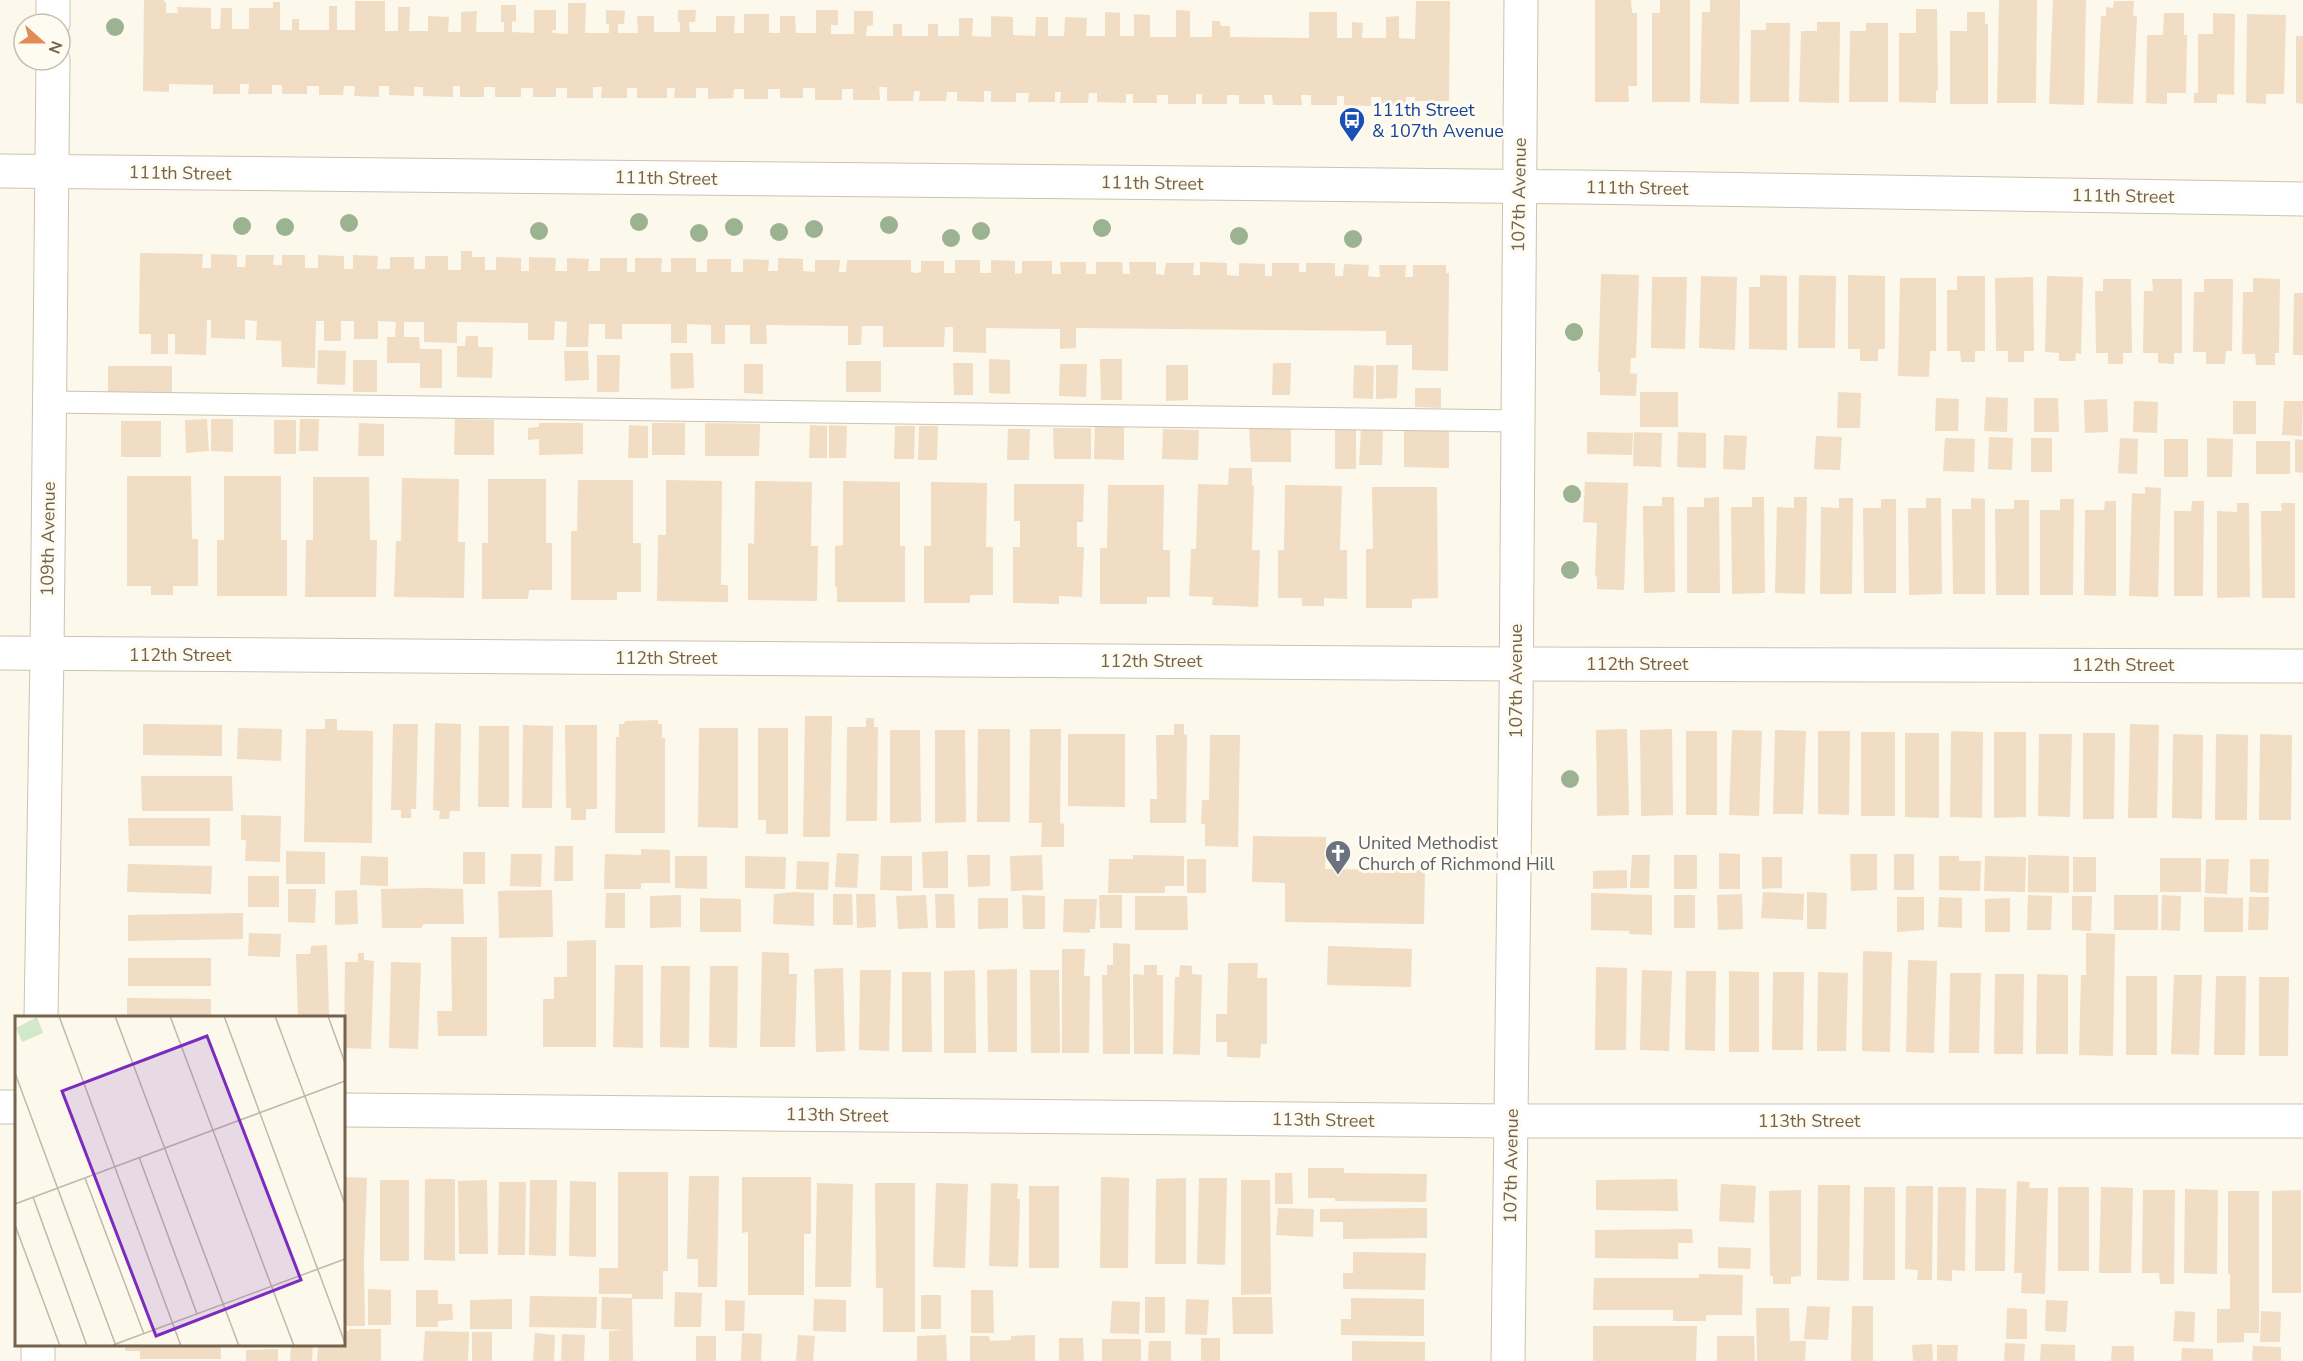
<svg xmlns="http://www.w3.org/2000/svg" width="2303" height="1361" font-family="'Nunito Sans',sans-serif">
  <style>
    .building { fill: #f0ddc4 }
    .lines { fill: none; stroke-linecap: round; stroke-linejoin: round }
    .lane-casing { stroke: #cec2b0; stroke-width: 23 }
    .street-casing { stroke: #cec2b0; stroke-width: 35 }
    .lane { stroke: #fff; stroke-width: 21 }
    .street { stroke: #fff; stroke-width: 33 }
    .tree { fill: #9cb391 }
    .labels { text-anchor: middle; stroke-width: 6; stroke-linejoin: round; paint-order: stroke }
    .transit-label { font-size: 18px; fill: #164399; stroke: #fefbf1; text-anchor: start }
    .street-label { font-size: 18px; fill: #76634e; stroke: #fefbf1 }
    .worship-label { font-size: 18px; fill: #5b616d; stroke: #fefbf1; text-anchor: start }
    .inset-road { fill: none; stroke: #c2b8a7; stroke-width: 1.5 }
    .view { fill: #7b2cbf; fill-opacity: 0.15; stroke: #7b2cbf; stroke-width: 3 }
    .inset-edge { fill: none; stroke: #76634e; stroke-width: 3 }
  </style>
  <rect width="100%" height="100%" fill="#fcf8eb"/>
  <!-- building -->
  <g class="building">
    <path d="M 144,0 L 164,0 L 164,2 L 166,2 L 166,13 L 178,13 L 177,7 L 211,8 L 211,29 L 220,29 L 221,8 L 232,8 L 232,29 L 249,29 L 249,8 L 273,8 L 273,2 L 280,2 L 280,30 L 292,30 L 292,19 L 299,19 L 299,30 L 329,30 L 329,6 L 337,6 L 337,30 L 355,30 L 355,1 L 385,1 L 385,31 L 398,31 L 398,7 L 410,7 L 409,31 L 428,31 L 428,16 L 449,17 L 448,32 L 461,32 L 461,12 L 477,11 L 476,32 L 504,32 L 504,22 L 501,22 L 501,5 L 516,5 L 516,22 L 512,21 L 512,32 L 534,33 L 534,10 L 556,10 L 556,30 L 552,30 L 553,33 L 568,34 L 568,3 L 586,3 L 585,33 L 609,33 L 609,24 L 606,24 L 606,10 L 625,11 L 624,24 L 618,24 L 618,33 L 638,33 L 637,16 L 654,16 L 654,32 L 680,32 L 680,22 L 678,22 L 678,10 L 696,10 L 695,22 L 689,22 L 690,32 L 716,32 L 716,16 L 735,16 L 734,33 L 744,33 L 744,14 L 769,14 L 769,33 L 780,33 L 780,16 L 795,16 L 796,33 L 816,33 L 816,10 L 838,10 L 838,25 L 831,25 L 831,34 L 854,34 L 854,11 L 873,11 L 873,25 L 867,26 L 866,36 L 893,36 L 893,24 L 902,24 L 902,36 L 928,36 L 928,24 L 938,24 L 938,36 L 959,36 L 959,18 L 973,18 L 972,36 L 991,37 L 991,16 L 1013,17 L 1013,35 L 1035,36 L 1036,17 L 1048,17 L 1048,36 L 1064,36 L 1065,17 L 1087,18 L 1086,36 L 1105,36 L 1105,12 L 1120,13 L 1120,36 L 1134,36 L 1134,14 L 1150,15 L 1150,37 L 1176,37 L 1176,10 L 1190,11 L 1190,37 L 1212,37 L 1212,21 L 1220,21 L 1221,26 L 1230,26 L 1230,37 L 1309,38 L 1309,12 L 1337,12 L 1337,38 L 1352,38 L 1352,22 L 1363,23 L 1362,38 L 1386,38 L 1386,17 L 1399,16 L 1399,38 L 1415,39 L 1416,1 L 1450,1 L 1449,101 L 1415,101 L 1415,97 L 1406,97 L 1406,106 L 1381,105 L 1381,97 L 1371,97 L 1371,106 L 1344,105 L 1344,96 L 1337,96 L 1337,105 L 1311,105 L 1311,95 L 1301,95 L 1302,105 L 1273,105 L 1272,95 L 1264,95 L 1265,104 L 1239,104 L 1239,95 L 1227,95 L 1227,104 L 1202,104 L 1202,94 L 1196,94 L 1196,104 L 1168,104 L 1168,95 L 1157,95 L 1157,103 L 1133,103 L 1133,94 L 1126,94 L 1126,103 L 1097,102 L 1097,93 L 1089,93 L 1088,103 L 1060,103 L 1061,92 L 1055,92 L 1055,102 L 1028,102 L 1029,93 L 1016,93 L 1016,102 L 991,102 L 991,91 L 984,91 L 984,102 L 957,101 L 957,92 L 947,92 L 946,101 L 919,101 L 920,91 L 914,91 L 913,101 L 887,101 L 887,87 L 879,87 L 880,100 L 853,100 L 853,89 L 842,89 L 842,100 L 815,100 L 815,88 L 803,88 L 803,98 L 780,98 L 780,89 L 768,89 L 768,99 L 744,99 L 744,89 L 734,89 L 733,98 L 708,99 L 708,88 L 696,88 L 696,98 L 674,98 L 675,88 L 667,88 L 667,98 L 637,98 L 637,88 L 627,88 L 627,98 L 601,98 L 602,87 L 593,87 L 593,98 L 567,98 L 567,88 L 556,88 L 556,97 L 533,97 L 533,88 L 521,88 L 521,97 L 495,97 L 495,87 L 484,87 L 484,97 L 460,97 L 460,86 L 453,86 L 453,97 L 423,96 L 423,87 L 414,87 L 414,96 L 389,95 L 389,86 L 379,86 L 379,97 L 354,96 L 355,86 L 344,86 L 343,95 L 319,95 L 319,86 L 307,86 L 307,94 L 282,94 L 282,85 L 272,85 L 272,94 L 248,94 L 249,84 L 240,84 L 240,94 L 213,94 L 213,85 L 169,84 L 169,92 L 143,91 Z"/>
    <path d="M 1595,0 L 1631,0 L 1632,13 L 1637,13 L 1637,86 L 1628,86 L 1629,102 L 1595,102 Z"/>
    <path d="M 1660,0 L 1690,0 L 1690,102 L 1652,102 L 1652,13 L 1660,13 Z"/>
    <path d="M 1710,0 L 1740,0 L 1739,104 L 1700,103 L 1702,12 L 1710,12 Z"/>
    <path d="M 1999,0 L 2037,0 L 2036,103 L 1997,103 Z"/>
    <path d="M 2053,0 L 2086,0 L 2084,105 L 2049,104 Z"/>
    <path d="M 2114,1 L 2134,1 L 2133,16 L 2137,16 L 2133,104 L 2097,103 L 2101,16 L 2106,16 L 2106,7 L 2113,8 Z"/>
    <path d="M 1916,9 L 1937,9 L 1938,91 L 1936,90 L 1936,103 L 1899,102 L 1899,33 L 1916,33 Z"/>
    <path d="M 1967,12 L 1985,12 L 1985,24 L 1988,24 L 1988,104 L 1950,104 L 1950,31 L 1967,31 Z"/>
    <path d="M 2164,13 L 2184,13 L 2184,35 L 2187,35 L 2186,93 L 2167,93 L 2167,104 L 2146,103 L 2147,35 L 2163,35 Z"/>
    <path d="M 2213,13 L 2235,14 L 2234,95 L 2217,94 L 2217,103 L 2194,103 L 2194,93 L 2198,93 L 2198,34 L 2213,34 Z"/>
    <path d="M 2247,14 L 2286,15 L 2284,94 L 2266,94 L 2266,104 L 2246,103 Z"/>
    <path d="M 1817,22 L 1840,22 L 1839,103 L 1799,102 L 1801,31 L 1817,31 Z"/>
    <path d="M 1766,23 L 1790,23 L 1789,102 L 1750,102 L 1751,30 L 1766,30 Z"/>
    <path d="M 1866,23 L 1888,23 L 1888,102 L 1849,102 L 1850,31 L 1866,31 Z"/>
    <path d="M 2296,36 L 2303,36 L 2303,104 L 2296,103 Z"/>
    <path d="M 461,251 L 472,251 L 472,257 L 485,257 L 485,270 L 496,270 L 496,257 L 521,258 L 521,271 L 529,271 L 529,257 L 556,258 L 555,271 L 567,271 L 567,258 L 589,259 L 588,271 L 600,271 L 600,258 L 627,258 L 627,272 L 635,272 L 635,258 L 662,258 L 661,272 L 671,272 L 671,258 L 696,258 L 696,272 L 707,272 L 707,259 L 731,259 L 731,272 L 743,272 L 743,259 L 769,260 L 768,271 L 778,271 L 778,258 L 803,259 L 803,271 L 815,272 L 815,260 L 840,260 L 839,272 L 846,272 L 847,260 L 911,260 L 911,272 L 916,273 L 921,272 L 921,261 L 944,261 L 944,273 L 955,273 L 955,260 L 980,260 L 980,273 L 991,273 L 991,260 L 1015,261 L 1015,274 L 1022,273 L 1022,261 L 1052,261 L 1052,274 L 1061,274 L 1060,262 L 1086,262 L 1086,274 L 1096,274 L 1096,262 L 1122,262 L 1123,274 L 1130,274 L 1129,262 L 1156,262 L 1156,274 L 1164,275 L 1166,263 L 1194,263 L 1193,275 L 1200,275 L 1200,262 L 1227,263 L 1227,275 L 1239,276 L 1239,263 L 1265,264 L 1265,276 L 1272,276 L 1272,263 L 1299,263 L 1299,272 L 1306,272 L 1306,263 L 1335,263 L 1335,276 L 1343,276 L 1344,264 L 1369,265 L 1368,276 L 1376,277 L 1380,277 L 1379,265 L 1406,265 L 1405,277 L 1413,277 L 1413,265 L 1446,265 L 1446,273 L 1449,273 L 1448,371 L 1412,370 L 1412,345 L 1386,345 L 1386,331 L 1076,328 L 1076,348 L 1060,349 L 1060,329 L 986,328 L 986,353 L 953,352 L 953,327 L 945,327 L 944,347 L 883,347 L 883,326 L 862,326 L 861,345 L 848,345 L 848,326 L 766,325 L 767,344 L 750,344 L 750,325 L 725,325 L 725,344 L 711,344 L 711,325 L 687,324 L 687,343 L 671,343 L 671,324 L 622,324 L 622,339 L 605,339 L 605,324 L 589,324 L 588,347 L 566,347 L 567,322 L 555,321 L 554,340 L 528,340 L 528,323 L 457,322 L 457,343 L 424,342 L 424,322 L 404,322 L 404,337 L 419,337 L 420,349 L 442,349 L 442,388 L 420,388 L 420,363 L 387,363 L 387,337 L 395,337 L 396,322 L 378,321 L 378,339 L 354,339 L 354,321 L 341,321 L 341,341 L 324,341 L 324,321 L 316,321 L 315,368 L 282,367 L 281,341 L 256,340 L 257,321 L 245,320 L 245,339 L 211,338 L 211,320 L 207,320 L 206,355 L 175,354 L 175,334 L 168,334 L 168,354 L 151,354 L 151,334 L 139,334 L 140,253 L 203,254 L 202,268 L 211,268 L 211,254 L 237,255 L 237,267 L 245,267 L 246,255 L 274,255 L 273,265 L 282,265 L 282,255 L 305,255 L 305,268 L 318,268 L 318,255 L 344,256 L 344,269 L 353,269 L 353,255 L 378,256 L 377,269 L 390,269 L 390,257 L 414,257 L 414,269 L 425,269 L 425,256 L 448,256 L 448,270 L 461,270 Z"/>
    <path d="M 1601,274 L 1639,275 L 1636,358 L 1631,358 L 1630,373 L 1637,374 L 1636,396 L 1600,395 L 1600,372 L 1598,372 Z"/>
    <path d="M 1760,275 L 1787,276 L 1787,350 L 1749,349 L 1749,287 L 1760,287 Z"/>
    <path d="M 1799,275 L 1836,276 L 1835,348 L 1798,348 Z"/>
    <path d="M 1848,275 L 1885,276 L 1885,349 L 1878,349 L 1878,361 L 1860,361 L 1860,349 L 1848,349 Z"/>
    <path d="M 1701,276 L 1737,277 L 1735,350 L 1699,348 Z"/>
    <path d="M 1957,276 L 1985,276 L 1985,351 L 1975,351 L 1975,362 L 1961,362 L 1960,351 L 1947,351 L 1947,290 L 1957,290 Z"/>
    <path d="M 2047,276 L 2083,277 L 2081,354 L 2076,353 L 2075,361 L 2059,361 L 2059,353 L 2045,352 Z"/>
    <path d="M 1652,277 L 1687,277 L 1685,349 L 1651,348 Z"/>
    <path d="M 2033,277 L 2034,351 L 2024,351 L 2024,362 L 2008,362 L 2008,351 L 1996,351 L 1995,278 Z"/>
    <path d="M 1900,278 L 1936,278 L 1936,351 L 1930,351 L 1929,377 L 1898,376 Z"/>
    <path d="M 2253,278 L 2280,279 L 2279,353 L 2275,353 L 2275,365 L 2256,365 L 2255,354 L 2242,354 L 2243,292 L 2253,292 Z"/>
    <path d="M 2103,279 L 2131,279 L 2132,353 L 2123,353 L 2123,364 L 2108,364 L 2108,353 L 2096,353 L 2095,291 L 2103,291 Z"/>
    <path d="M 2152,279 L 2182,279 L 2182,353 L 2174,353 L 2174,364 L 2158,363 L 2158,353 L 2143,353 L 2144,291 L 2153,291 Z"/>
    <path d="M 2204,279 L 2233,279 L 2232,351 L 2226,351 L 2225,364 L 2206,364 L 2206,352 L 2193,352 L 2194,292 L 2204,292 Z"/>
    <path d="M 2294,293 L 2303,293 L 2303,355 L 2293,355 Z"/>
    <path d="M 466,336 L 478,336 L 478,347 L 493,347 L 492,378 L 457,377 L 457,346 L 465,346 Z"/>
    <path d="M 318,350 L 346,351 L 345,385 L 317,384 Z"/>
    <path d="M 564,351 L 588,351 L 589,380 L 565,381 Z"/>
    <path d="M 670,353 L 693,353 L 694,388 L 671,389 Z"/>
    <path d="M 597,355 L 620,355 L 619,392 L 597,392 Z"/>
    <path d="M 989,359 L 1010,360 L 1010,394 L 989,393 Z"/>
    <path d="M 1100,359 L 1122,359 L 1122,400 L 1101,400 Z"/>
    <rect x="353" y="360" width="24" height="32"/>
    <rect x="846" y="361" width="35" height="31"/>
    <path d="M 953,363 L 973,363 L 973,395 L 954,395 Z"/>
    <path d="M 1273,363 L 1291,363 L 1290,395 L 1272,395 Z"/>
    <path d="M 744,364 L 763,364 L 763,394 L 744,393 Z"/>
    <path d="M 1060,364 L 1087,364 L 1086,397 L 1059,396 Z"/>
    <path d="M 1166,365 L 1188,365 L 1188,400 L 1166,401 Z"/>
    <path d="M 1354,365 L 1374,366 L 1373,399 L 1353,398 Z"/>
    <path d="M 1376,365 L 1398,365 L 1397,398 L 1376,399 Z"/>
    <rect x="108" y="366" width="64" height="28"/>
    <path d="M 1415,388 L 1441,388 L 1441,408 L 1415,407 Z"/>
    <rect x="1640" y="392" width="38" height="35"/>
    <path d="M 1838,392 L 1861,393 L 1860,428 L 1837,428 Z"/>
    <path d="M 1986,397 L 2008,398 L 2007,432 L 1984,431 Z"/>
    <path d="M 1936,398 L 1959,399 L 1958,431 L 1935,431 Z"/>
    <path d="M 2034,398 L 2058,398 L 2059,432 L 2034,432 Z"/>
    <path d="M 2107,399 L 2108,432 L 2085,433 L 2084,400 Z"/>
    <path d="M 2134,401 L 2158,402 L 2157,433 L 2133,432 Z"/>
    <rect x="2233" y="401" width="23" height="33"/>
    <path d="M 2284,401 L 2303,401 L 2302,436 L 2282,435 Z"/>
    <path d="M 207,419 L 209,451 L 186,453 L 185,420 Z"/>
    <path d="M 211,419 L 233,419 L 233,452 L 211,451 Z"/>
    <path d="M 300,419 L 319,419 L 318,451 L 299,451 Z"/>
    <path d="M 455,419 L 494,420 L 494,455 L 454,455 Z"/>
    <rect x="274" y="420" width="22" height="34"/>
    <rect x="121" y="421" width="40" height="36"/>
    <path d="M 359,423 L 384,424 L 384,456 L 358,456 Z"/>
    <path d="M 539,423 L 583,423 L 583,454 L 539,455 L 539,439 L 528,440 L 528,428 L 539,427 Z"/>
    <rect x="652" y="423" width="33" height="32"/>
    <path d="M 705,423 L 760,424 L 759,456 L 705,456 Z"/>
    <path d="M 629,425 L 648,426 L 648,458 L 628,458 Z"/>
    <path d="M 810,425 L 827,426 L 827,458 L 809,458 Z"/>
    <path d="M 829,425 L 847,426 L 846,458 L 829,458 Z"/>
    <path d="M 1095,425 L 1124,426 L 1124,460 L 1094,459 Z"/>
    <path d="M 895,426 L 915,426 L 914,459 L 894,459 Z"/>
    <path d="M 919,426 L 938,426 L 937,460 L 918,460 Z"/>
    <path d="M 1291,427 L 1291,462 L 1251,462 L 1249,428 Z"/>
    <path d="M 1053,428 L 1091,428 L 1091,459 L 1054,459 Z"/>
    <path d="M 1008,429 L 1030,429 L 1029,460 L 1007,460 Z"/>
    <path d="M 1163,429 L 1199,430 L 1198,460 L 1162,459 Z"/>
    <path d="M 1361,429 L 1383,429 L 1382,465 L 1359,465 Z"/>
    <rect x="1335" y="430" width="21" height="39"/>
    <path d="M 1404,431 L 1449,431 L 1449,468 L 1404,467 Z"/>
    <path d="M 1587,432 L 1633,433 L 1632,455 L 1587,454 Z"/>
    <path d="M 1634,432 L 1662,433 L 1661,467 L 1633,466 Z"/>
    <path d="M 1678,432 L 1706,433 L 1706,468 L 1677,467 Z"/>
    <path d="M 1724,435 L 1747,436 L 1745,470 L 1723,469 Z"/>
    <path d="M 1816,436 L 1842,437 L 1840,470 L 1814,469 Z"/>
    <path d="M 1989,437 L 2013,438 L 2012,470 L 1988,469 Z"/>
    <path d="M 1945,438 L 1975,439 L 1974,472 L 1943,471 Z"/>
    <rect x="2031" y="438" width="21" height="34"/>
    <path d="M 2120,438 L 2138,439 L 2137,474 L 2118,473 Z"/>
    <path d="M 2207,438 L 2233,439 L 2232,477 L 2207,477 Z"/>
    <rect x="2164" y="439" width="24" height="38"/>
    <path d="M 2295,439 L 2303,440 L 2303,473 L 2295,472 Z"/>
    <rect x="2256" y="441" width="34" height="33"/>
    <path d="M 1229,468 L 1252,468 L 1252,486 L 1254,485 L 1252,550 L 1260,550 L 1258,607 L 1212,605 L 1213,597 L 1189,596 L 1191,549 L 1196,549 L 1198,484 L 1228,485 Z"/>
    <path d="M 127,476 L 191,476 L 192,539 L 198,539 L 198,586 L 173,586 L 173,595 L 151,595 L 151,586 L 127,586 Z"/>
    <path d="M 224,476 L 281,476 L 281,540 L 287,540 L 287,596 L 217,596 L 217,540 L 224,540 Z"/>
    <path d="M 313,477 L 369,477 L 370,540 L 377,540 L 376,597 L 305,597 L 306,540 L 313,540 Z"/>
    <path d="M 402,478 L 459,479 L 458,542 L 465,542 L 464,598 L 394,597 L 396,541 L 401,541 Z"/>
    <path d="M 488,479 L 546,479 L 546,543 L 552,543 L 552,590 L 529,590 L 528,599 L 482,599 L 482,543 L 488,543 Z"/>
    <path d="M 578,480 L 633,480 L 633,543 L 641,543 L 641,592 L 617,592 L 617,600 L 571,600 L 571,531 L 577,531 Z"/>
    <path d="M 666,480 L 722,481 L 721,585 L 728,585 L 728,602 L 657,601 L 658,535 L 666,535 Z"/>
    <path d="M 755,481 L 812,482 L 811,546 L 818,546 L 817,601 L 748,600 L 748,543 L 754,544 Z"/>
    <path d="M 843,481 L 900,482 L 900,546 L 905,546 L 905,602 L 837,602 L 837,587 L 835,587 L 835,546 L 843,545 Z"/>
    <path d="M 931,482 L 987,483 L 986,547 L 993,547 L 993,595 L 970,595 L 970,603 L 924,603 L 924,546 L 931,546 Z"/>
    <path d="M 1585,482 L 1628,483 L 1624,590 L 1597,589 L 1597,577 L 1595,576 L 1597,523 L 1583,522 Z"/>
    <path d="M 1014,484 L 1084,484 L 1083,522 L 1077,522 L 1077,547 L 1084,547 L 1082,597 L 1059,596 L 1059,604 L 1013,603 L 1013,547 L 1020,547 L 1020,521 L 1014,521 Z"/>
    <path d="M 1108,485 L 1164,485 L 1163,550 L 1170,550 L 1170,597 L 1147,597 L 1147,604 L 1100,604 L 1100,548 L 1107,548 Z"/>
    <path d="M 1285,485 L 1342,486 L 1340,550 L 1347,550 L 1347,599 L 1324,598 L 1324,606 L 1302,606 L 1302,598 L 1278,598 L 1278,550 L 1284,550 Z"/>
    <path d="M 1372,487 L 1437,487 L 1438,598 L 1412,599 L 1412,608 L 1366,608 L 1366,549 L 1373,549 Z"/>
    <path d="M 2145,487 L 2161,488 L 2158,597 L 2129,596 L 2132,493 L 2145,494 Z"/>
    <path d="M 1662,497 L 1674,497 L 1675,592 L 1644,593 L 1643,506 L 1662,506 Z"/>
    <path d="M 1719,497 L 1720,593 L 1687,593 L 1687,507 L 1704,507 L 1704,498 Z"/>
    <path d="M 1752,497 L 1764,497 L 1765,593 L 1732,594 L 1731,507 L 1752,507 Z"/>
    <path d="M 1794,497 L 1807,497 L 1805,594 L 1775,593 L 1777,507 L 1794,508 Z"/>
    <path d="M 1839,498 L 1853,498 L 1852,594 L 1820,594 L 1821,507 L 1839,508 Z"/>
    <path d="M 1926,498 L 1941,498 L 1942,594 L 1909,595 L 1908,508 L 1926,508 Z"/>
    <path d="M 1971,498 L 1985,499 L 1985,594 L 1953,594 L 1952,509 L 1971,509 Z"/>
    <path d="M 1881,499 L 1896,499 L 1896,593 L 1864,593 L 1863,508 L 1881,508 Z"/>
    <path d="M 2060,499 L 2074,499 L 2073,595 L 2040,595 L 2040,510 L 2060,510 Z"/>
    <path d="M 2014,500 L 2029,500 L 2029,595 L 1996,595 L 1995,509 L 2014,509 Z"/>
    <path d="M 2105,501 L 2116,501 L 2116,596 L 2084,595 L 2085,510 L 2104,510 Z"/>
    <path d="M 2192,501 L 2204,501 L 2203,596 L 2174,596 L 2174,511 L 2191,511 Z"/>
    <path d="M 2237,503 L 2249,503 L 2250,597 L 2217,598 L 2217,511 L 2237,512 Z"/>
    <path d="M 2281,503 L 2295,503 L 2295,598 L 2262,598 L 2261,511 L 2282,511 Z"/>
    <path d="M 805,716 L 832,716 L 830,837 L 803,837 Z"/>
    <path d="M 866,718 L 874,718 L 874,727 L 878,727 L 877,821 L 846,821 L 847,727 L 866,727 Z"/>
    <path d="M 325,719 L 337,719 L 337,730 L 373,731 L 372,843 L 304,842 L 306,729 L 325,729 Z"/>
    <path d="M 658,720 L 658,724 L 662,724 L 662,738 L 665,738 L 665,833 L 615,833 L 616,737 L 619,737 L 619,724 L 624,724 L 625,721 Z"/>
    <path d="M 435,723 L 461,724 L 460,811 L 450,811 L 449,819 L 439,819 L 440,811 L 433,810 Z"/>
    <path d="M 143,724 L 222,725 L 222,756 L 143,755 Z"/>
    <path d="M 393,724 L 418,724 L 416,809 L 411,809 L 411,818 L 401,818 L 401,810 L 391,810 Z"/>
    <path d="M 1174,724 L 1184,724 L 1184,735 L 1187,734 L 1186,823 L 1150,823 L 1150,799 L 1157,799 L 1156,735 L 1174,735 Z"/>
    <path d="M 2130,724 L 2159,725 L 2157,818 L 2128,818 Z"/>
    <path d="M 523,725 L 553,726 L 552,808 L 522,808 Z"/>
    <path d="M 565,725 L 597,725 L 597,809 L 586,809 L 586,820 L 571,820 L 571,808 L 566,808 Z"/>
    <path d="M 479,726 L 509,726 L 509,807 L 478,807 Z"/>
    <path d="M 238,728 L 282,729 L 281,761 L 237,759 Z"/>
    <path d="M 699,728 L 738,728 L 738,828 L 698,827 Z"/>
    <path d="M 758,728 L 788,728 L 788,834 L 766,834 L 766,820 L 758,820 Z"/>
    <path d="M 978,729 L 1010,729 L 1010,822 L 977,822 Z"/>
    <path d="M 1030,729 L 1061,729 L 1060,823 L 1064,824 L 1064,847 L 1041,847 L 1042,823 L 1029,823 Z"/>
    <path d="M 1627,729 L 1629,815 L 1597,816 L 1596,730 Z"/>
    <path d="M 1672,729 L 1673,815 L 1641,816 L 1640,730 Z"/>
    <path d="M 890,730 L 920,730 L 921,822 L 890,823 Z"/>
    <path d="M 935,730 L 965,730 L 966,822 L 935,823 Z"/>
    <path d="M 1732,730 L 1762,731 L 1759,816 L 1729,815 Z"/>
    <path d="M 1775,730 L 1806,731 L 1803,814 L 1773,814 Z"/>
    <rect x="1686" y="731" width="31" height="84"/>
    <path d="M 1818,731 L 1850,731 L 1849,815 L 1818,814 Z"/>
    <path d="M 1951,731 L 1983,732 L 1982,818 L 1950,817 Z"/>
    <rect x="1861" y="732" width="34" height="84"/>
    <path d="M 1994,732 L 2026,732 L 2026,817 L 1994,818 Z"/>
    <path d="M 1905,733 L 1939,733 L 1939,818 L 1905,817 Z"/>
    <path d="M 2083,733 L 2115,733 L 2114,819 L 2083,819 Z"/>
    <path d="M 1068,734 L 1125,734 L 1125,807 L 1068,806 Z"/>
    <path d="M 2039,734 L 2072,734 L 2070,817 L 2038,816 Z"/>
    <path d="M 2173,734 L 2203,735 L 2202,819 L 2172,818 Z"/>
    <path d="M 2216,734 L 2248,735 L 2247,820 L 2215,820 Z"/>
    <path d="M 2260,734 L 2292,735 L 2291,820 L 2259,820 Z"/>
    <path d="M 1210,735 L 1240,735 L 1238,847 L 1205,846 L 1205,824 L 1201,824 L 1202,800 L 1209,800 Z"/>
    <path d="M 141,776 L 232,776 L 233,811 L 142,811 Z"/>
    <path d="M 241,815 L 281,816 L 280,862 L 245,861 L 246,840 L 241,840 Z"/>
    <path d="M 128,818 L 210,818 L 210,846 L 129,846 Z"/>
    <path d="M 1253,836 L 1326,837 L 1325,869 L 1425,870 L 1424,924 L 1285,922 L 1285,883 L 1252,882 Z"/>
    <path d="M 555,846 L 573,846 L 573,881 L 554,881 Z"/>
    <path d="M 641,849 L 670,850 L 670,883 L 641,883 L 641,889 L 604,889 L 605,854 L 641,855 Z"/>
    <path d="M 286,851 L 325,852 L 325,884 L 286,884 Z"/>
    <path d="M 948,851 L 948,888 L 923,888 L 922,852 Z"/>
    <rect x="463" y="852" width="22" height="32"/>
    <path d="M 837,853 L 859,854 L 857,888 L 835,887 Z"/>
    <path d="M 1719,853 L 1740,854 L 1740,889 L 1719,889 Z"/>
    <path d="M 511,854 L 542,854 L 541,887 L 510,886 Z"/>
    <path d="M 1850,854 L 1877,854 L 1877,890 L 1851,891 Z"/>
    <rect x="1894" y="854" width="20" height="36"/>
    <path d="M 967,855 L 990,855 L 990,886 L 968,887 Z"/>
    <path d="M 1042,855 L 1043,890 L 1011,891 L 1010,856 Z"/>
    <path d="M 1133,855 L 1184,856 L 1184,886 L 1165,886 L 1165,893 L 1108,893 L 1109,859 L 1133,859 Z"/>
    <path d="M 1632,855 L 1650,855 L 1649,888 L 1630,888 Z"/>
    <rect x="1674" y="855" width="23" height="34"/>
    <path d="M 2028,855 L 2069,856 L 2069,893 L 2028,892 Z"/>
    <path d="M 361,856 L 388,857 L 388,886 L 360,885 Z"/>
    <path d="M 675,856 L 707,856 L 707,889 L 675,888 Z"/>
    <path d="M 745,856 L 786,857 L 785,889 L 745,888 Z"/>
    <path d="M 881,856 L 912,856 L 912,891 L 880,890 Z"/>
    <path d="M 1939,856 L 1959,856 L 1959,861 L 1981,861 L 1980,891 L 1939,890 Z"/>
    <path d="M 1985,856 L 2026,857 L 2025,892 L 1984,891 Z"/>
    <path d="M 1762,857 L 1782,857 L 1782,888 L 1762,889 Z"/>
    <rect x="2073" y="857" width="23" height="35"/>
    <rect x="2160" y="858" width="41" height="34"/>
    <rect x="1187" y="859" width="19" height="34"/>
    <path d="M 2206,859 L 2229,859 L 2227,894 L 2205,893 Z"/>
    <path d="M 2250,859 L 2269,859 L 2268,893 L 2250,892 Z"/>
    <path d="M 797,861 L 829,862 L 828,890 L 796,889 Z"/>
    <path d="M 128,864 L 212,866 L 211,894 L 127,892 Z"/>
    <path d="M 1627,870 L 1627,888 L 1593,889 L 1593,871 Z"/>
    <rect x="248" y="876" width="31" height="31"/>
    <path d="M 427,888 L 463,889 L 464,924 L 427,924 L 422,925 L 422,928 L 382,928 L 381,889 Z"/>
    <path d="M 288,889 L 316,889 L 315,923 L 288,922 Z"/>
    <path d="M 357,890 L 358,924 L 335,925 L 335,891 Z"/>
    <path d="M 552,890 L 553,937 L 499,938 L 498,891 Z"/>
    <path d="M 794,892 L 814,893 L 814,926 L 773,924 L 774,894 Z"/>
    <path d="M 1763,892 L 1804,894 L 1803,920 L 1761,918 Z"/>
    <path d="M 1807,892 L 1827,893 L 1826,929 L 1807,929 Z"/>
    <path d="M 606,893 L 625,893 L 625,928 L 605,928 Z"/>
    <path d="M 1591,893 L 1652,895 L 1652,935 L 1629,934 L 1629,931 L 1591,930 Z"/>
    <path d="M 833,894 L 852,894 L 853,925 L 833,925 Z"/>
    <path d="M 856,894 L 875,894 L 876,927 L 857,928 Z"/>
    <path d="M 935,894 L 954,894 L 955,928 L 936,928 Z"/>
    <path d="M 1742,894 L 1743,929 L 1718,930 L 1717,895 Z"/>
    <path d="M 681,895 L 681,927 L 650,928 L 650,896 Z"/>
    <path d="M 926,895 L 928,928 L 898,929 L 896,896 Z"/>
    <path d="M 1022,895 L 1045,896 L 1045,929 L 1023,929 Z"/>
    <path d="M 1099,895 L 1122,895 L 1122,928 L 1100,928 Z"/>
    <rect x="1674" y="895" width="21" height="33"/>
    <path d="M 2028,895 L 2052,896 L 2051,930 L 2027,930 Z"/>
    <rect x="2114" y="895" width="44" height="35"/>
    <path d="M 2162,895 L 2181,896 L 2180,931 L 2161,930 Z"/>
    <path d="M 1135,896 L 1187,896 L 1188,930 L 1135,930 Z"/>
    <path d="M 2072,896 L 2092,896 L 2091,931 L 2072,930 Z"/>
    <path d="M 1897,897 L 1924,897 L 1924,930 L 1897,932 Z"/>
    <path d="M 1939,897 L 1962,898 L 1962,928 L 1938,927 Z"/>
    <path d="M 2204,897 L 2243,898 L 2243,932 L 2204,932 Z"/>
    <path d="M 2249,897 L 2269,897 L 2268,930 L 2248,930 Z"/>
    <path d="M 700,898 L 741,899 L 741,932 L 700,932 Z"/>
    <path d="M 978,898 L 1008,898 L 1008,928 L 978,929 Z"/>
    <path d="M 2010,898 L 2010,932 L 1985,932 L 1985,899 Z"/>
    <path d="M 1064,899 L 1097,899 L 1095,929 L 1090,929 L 1090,933 L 1063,932 Z"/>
    <path d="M 243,913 L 243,939 L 128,941 L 128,915 Z"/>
    <path d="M 249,933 L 281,934 L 280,957 L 248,956 Z"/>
    <path d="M 2086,933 L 2115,934 L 2113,1056 L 2079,1055 L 2081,975 L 2086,975 Z"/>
    <path d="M 451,937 L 487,937 L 487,1036 L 438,1036 L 437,1011 L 452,1011 Z"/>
    <path d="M 596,940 L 596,1047 L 543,1047 L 543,999 L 554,999 L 554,977 L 567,977 L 567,941 Z"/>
    <path d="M 1113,943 L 1130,944 L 1130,1054 L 1103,1054 L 1102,975 L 1107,975 L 1107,965 L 1113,965 Z"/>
    <path d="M 327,945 L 329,1017 L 298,1017 L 296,954 L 310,954 L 311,946 Z"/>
    <path d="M 1328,946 L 1412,949 L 1411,987 L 1327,985 Z"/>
    <path d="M 1062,949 L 1085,949 L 1084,976 L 1090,976 L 1089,1053 L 1062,1053 Z"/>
    <path d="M 1863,951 L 1892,952 L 1890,1052 L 1862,1051 Z"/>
    <path d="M 762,952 L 789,953 L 789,974 L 797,974 L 795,1047 L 760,1047 Z"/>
    <path d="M 358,953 L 364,953 L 364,960 L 374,961 L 371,1049 L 344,1048 L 345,962 L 358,962 Z"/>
    <rect x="128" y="958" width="83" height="28"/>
    <path d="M 1908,960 L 1937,961 L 1934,1053 L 1906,1052 Z"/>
    <path d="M 391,962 L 421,963 L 418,1049 L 389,1048 Z"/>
    <path d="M 1228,963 L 1258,963 L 1257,978 L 1267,978 L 1267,1044 L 1261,1044 L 1260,1058 L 1227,1057 L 1227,1042 L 1216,1042 L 1216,1014 L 1227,1014 Z"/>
    <path d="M 615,965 L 643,965 L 643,1048 L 613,1047 Z"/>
    <path d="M 1144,965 L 1157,965 L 1157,975 L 1163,975 L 1163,1054 L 1134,1054 L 1133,974 L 1144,975 Z"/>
    <path d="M 1180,965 L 1192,966 L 1192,974 L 1202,975 L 1200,1055 L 1173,1054 L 1175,977 L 1179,977 Z"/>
    <path d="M 661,966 L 690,966 L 689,1048 L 660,1047 Z"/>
    <path d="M 710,966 L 738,966 L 737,1048 L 709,1047 Z"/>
    <path d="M 1596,967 L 1627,968 L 1626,1050 L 1595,1050 Z"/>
    <path d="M 843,968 L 845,1051 L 816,1052 L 814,969 Z"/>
    <path d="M 1017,969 L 1017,1052 L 988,1052 L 987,970 Z"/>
    <path d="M 860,970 L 891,970 L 889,1051 L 859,1050 Z"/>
    <path d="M 975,970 L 976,1053 L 944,1053 L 944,971 Z"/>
    <path d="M 1030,970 L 1059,970 L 1060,1053 L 1031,1053 Z"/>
    <path d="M 1642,970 L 1672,971 L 1669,1051 L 1640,1050 Z"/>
    <path d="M 1686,971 L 1716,971 L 1715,1051 L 1685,1050 Z"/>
    <path d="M 1729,971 L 1759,972 L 1759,1052 L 1729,1052 Z"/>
    <path d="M 902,972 L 931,972 L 932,1052 L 902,1052 Z"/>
    <path d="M 1773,972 L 1804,972 L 1803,1050 L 1772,1050 Z"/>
    <path d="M 1818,972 L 1848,973 L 1846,1051 L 1817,1051 Z"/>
    <path d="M 1950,973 L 1981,973 L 1979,1053 L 1949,1053 Z"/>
    <path d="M 1995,974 L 2024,974 L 2023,1054 L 1994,1054 Z"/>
    <path d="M 2037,974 L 2068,975 L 2068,1054 L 2036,1054 Z"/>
    <path d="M 2174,975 L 2202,975 L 2199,1055 L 2171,1054 Z"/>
    <rect x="2126" y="976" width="31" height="79"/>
    <path d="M 2216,976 L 2246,976 L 2245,1055 L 2214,1055 Z"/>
    <path d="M 2259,977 L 2289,977 L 2288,1056 L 2259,1056 Z"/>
    <path d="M 127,998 L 211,999 L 211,1017 L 127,1017 Z"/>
    <path d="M 1308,1168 L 1344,1168 L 1344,1173 L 1427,1174 L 1426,1202 L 1335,1201 L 1335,1198 L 1308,1198 Z"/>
    <path d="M 618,1172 L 668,1172 L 668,1271 L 663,1271 L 663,1299 L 632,1299 L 633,1361 L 609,1361 L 609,1331 L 625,1330 L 601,1329 L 602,1297 L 632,1298 L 632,1294 L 599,1294 L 599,1268 L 618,1268 Z"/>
    <path d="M 1275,1173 L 1292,1173 L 1293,1204 L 1275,1204 Z"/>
    <path d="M 689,1176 L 719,1176 L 717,1287 L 698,1287 L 698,1259 L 687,1259 Z"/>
    <path d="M 344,1177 L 367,1178 L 364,1261 L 365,1326 L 344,1326 Z"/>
    <path d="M 742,1177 L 811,1177 L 811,1234 L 804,1234 L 804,1295 L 748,1295 L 748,1232 L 742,1233 Z"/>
    <path d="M 1101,1177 L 1129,1178 L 1128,1268 L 1100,1268 Z"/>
    <path d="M 1186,1178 L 1186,1264 L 1155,1264 L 1156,1179 Z"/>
    <path d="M 1199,1178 L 1227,1178 L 1225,1265 L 1197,1264 Z"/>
    <path d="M 425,1179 L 455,1179 L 455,1261 L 424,1260 Z"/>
    <path d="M 1677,1179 L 1678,1211 L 1596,1210 L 1596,1180 Z"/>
    <rect x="380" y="1180" width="29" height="81"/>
    <path d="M 487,1180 L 488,1254 L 459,1254 L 458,1181 Z"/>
    <path d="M 530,1180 L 557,1180 L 556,1256 L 529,1255 Z"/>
    <path d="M 1241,1180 L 1270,1180 L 1271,1294 L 1241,1295 Z"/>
    <path d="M 570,1181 L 596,1182 L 596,1257 L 569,1256 Z"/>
    <path d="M 2017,1181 L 2030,1182 L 2029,1188 L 2048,1188 L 2045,1294 L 2021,1293 L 2022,1273 L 2014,1273 Z"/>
    <path d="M 499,1182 L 526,1182 L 525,1255 L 498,1255 Z"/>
    <path d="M 817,1183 L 853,1184 L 851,1287 L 815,1287 Z"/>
    <path d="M 875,1183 L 915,1183 L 915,1332 L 883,1332 L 883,1288 L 876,1288 Z"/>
    <path d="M 936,1183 L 968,1184 L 965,1268 L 933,1267 Z"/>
    <path d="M 991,1183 L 1018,1184 L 1017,1199 L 1020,1199 L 1018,1267 L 989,1266 Z"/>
    <path d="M 1721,1184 L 1756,1186 L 1754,1223 L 1719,1221 Z"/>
    <path d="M 1818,1185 L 1850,1185 L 1849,1281 L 1817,1280 Z"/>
    <rect x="1029" y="1186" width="30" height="82"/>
    <path d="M 1906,1186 L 1933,1186 L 1932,1280 L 1917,1280 L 1918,1270 L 1905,1269 Z"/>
    <path d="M 1864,1187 L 1895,1187 L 1895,1280 L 1863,1280 Z"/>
    <path d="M 1938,1187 L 1966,1187 L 1965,1271 L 1952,1270 L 1952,1281 L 1937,1280 Z"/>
    <rect x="2058" y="1187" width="31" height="84"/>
    <path d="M 2101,1187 L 2133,1188 L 2131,1273 L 2099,1273 Z"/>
    <path d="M 1976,1188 L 2006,1189 L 2005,1271 L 1975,1271 Z"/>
    <path d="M 2185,1189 L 2218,1190 L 2217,1274 L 2184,1273 Z"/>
    <path d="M 1801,1190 L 1801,1276 L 1791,1277 L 1791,1284 L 1773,1284 L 1773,1276 L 1770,1276 L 1769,1191 Z"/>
    <path d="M 2143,1190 L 2175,1190 L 2174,1284 L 2160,1284 L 2159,1273 L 2142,1273 Z"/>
    <path d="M 2301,1190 L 2301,1293 L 2272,1293 L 2272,1191 Z"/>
    <path d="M 2228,1191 L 2259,1191 L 2259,1333 L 2244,1333 L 2244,1342 L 2217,1343 L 2217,1309 L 2230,1309 L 2230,1274 L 2228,1274 Z"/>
    <path d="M 1278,1208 L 1314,1209 L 1313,1237 L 1276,1235 Z"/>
    <path d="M 1427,1208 L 1427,1238 L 1343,1239 L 1343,1222 L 1320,1222 L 1320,1209 Z"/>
    <path d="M 1692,1229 L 1693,1243 L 1678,1243 L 1678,1259 L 1595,1258 L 1595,1230 Z"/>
    <path d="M 1718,1247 L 1751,1248 L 1750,1269 L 1718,1268 Z"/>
    <path d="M 1353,1252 L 1426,1253 L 1425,1290 L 1343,1289 L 1343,1273 L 1353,1273 Z"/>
    <path d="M 1699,1274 L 1743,1275 L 1742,1315 L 1706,1315 L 1706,1321 L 1673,1321 L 1673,1310 L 1593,1310 L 1594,1278 L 1699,1278 Z"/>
    <path d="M 368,1289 L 391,1290 L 391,1325 L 368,1325 Z"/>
    <path d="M 416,1290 L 438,1290 L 438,1304 L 452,1304 L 453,1320 L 438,1321 L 438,1327 L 416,1327 Z"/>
    <path d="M 971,1290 L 993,1290 L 994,1333 L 971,1333 Z"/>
    <path d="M 675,1292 L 702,1293 L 701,1327 L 674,1327 Z"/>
    <rect x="921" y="1295" width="20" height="34"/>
    <path d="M 530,1296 L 597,1297 L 596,1328 L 529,1327 Z"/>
    <rect x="1145" y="1297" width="20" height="36"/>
    <path d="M 1232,1297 L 1272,1297 L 1273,1334 L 1233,1334 Z"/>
    <path d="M 1351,1298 L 1424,1299 L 1424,1336 L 1341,1335 L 1341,1319 L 1351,1319 Z"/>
    <path d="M 512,1299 L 512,1329 L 470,1329 L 470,1300 Z"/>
    <path d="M 814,1299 L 846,1300 L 846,1332 L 813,1331 Z"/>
    <path d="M 1186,1299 L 1209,1300 L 1207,1335 L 1185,1334 Z"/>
    <path d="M 725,1300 L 745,1301 L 744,1331 L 725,1331 Z"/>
    <path d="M 2046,1300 L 2068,1301 L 2066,1332 L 2045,1331 Z"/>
    <path d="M 1112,1301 L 1140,1302 L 1139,1334 L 1110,1333 Z"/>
    <path d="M 1807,1306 L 1830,1307 L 1828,1340 L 1804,1339 Z"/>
    <path d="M 1852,1306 L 1873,1306 L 1873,1361 L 1851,1361 Z"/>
    <path d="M 1756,1308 L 1789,1308 L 1790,1341 L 1806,1341 L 1805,1361 L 1757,1361 Z"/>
    <path d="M 2007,1308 L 2027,1309 L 2027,1339 L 2006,1339 Z"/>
    <path d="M 2175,1311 L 2195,1312 L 2194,1342 L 2173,1341 Z"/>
    <path d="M 2261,1311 L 2281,1312 L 2280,1342 L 2260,1342 Z"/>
    <path d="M 1593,1326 L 1697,1326 L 1696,1361 L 1593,1361 Z"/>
    <path d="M 349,1329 L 381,1329 L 381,1361 L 317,1361 L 318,1344 L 344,1344 L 344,1331 L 349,1331 Z"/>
    <path d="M 425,1331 L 469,1332 L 468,1361 L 423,1361 Z"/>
    <rect x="472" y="1332" width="20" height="29"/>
    <path d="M 535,1333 L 555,1335 L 554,1361 L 533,1361 Z"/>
    <path d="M 742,1333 L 762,1334 L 761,1361 L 741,1361 Z"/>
    <path d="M 562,1334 L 585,1335 L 584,1361 L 561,1361 Z"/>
    <path d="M 798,1335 L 815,1336 L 813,1361 L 796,1361 Z"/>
    <path d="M 946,1335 L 947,1361 L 917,1361 L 917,1336 Z"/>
    <path d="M 1035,1335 L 1035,1361 L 970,1361 L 970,1336 L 989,1336 L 990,1341 L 1011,1340 L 1011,1336 Z"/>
    <rect x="696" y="1336" width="20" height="25"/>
    <path d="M 1717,1336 L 1754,1336 L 1755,1361 L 1717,1361 Z"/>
    <path d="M 1059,1338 L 1083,1338 L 1084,1361 L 1059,1361 Z"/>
    <rect x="1201" y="1338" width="19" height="23"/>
    <rect x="1102" y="1339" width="39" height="22"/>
    <path d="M 1149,1341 L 1171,1341 L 1171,1361 L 1148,1361 Z"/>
    <path d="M 1352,1341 L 1425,1342 L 1425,1361 L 1352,1361 Z"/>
    <path d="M 2005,1343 L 2025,1344 L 2024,1361 L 2004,1361 Z"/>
    <path d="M 125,1344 L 221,1344 L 221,1359 L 140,1359 L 140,1351 L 125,1351 Z"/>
    <path d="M 291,1344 L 313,1344 L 312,1361 L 290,1361 Z"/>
    <path d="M 1932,1344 L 1933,1361 L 1913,1361 L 1912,1345 Z"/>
    <path d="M 2041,1344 L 2075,1345 L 2075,1361 L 2040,1361 Z"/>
    <path d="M 1937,1345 L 1958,1345 L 1957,1361 L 1937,1361 Z"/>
    <path d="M 2112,1346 L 2134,1346 L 2134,1361 L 2111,1361 Z"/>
    <path d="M 2253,1346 L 2281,1347 L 2281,1361 L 2252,1361 Z"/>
    <path d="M 2182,1348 L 2213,1349 L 2213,1361 L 2181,1361 Z"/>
    <path d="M 278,1349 L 278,1361 L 246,1361 L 246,1350 Z"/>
  </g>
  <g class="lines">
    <!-- lane casing -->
    <g class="lane-casing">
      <path id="lane" d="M 50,402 L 1518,421"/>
    </g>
    <!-- street casing -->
    <g class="street-casing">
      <g id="street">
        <path d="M 53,24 L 53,0"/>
        <path d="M 0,171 L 1581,187 L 2303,199"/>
        <path d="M 0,653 L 1516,664 L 2303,666"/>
        <path d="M 41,1018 L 47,654 L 53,60"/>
        <path d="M 0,1107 L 16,1107"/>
        <path d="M 344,1110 L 1511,1121 L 2303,1121"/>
        <path d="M 38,1361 L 38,1344"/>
        <path d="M 1508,1361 L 1516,707 L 1521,0"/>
      </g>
    </g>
    <!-- lane -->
    <use href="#lane" class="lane"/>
    <!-- street -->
    <use href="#street" class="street"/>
  </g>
  <!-- trees -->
  <g class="tree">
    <circle cx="115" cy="27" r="9"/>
    <circle cx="639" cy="222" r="9"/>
    <circle cx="349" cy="223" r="9"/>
    <circle cx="889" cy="225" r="9"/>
    <circle cx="242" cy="226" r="9"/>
    <circle cx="285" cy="227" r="9"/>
    <circle cx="734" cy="227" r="9"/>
    <circle cx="1102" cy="228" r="9"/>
    <circle cx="814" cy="229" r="9"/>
    <circle cx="539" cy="231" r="9"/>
    <circle cx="981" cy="231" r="9"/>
    <circle cx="779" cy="232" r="9"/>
    <circle cx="699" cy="233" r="9"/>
    <circle cx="1239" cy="236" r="9"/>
    <circle cx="951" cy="238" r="9"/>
    <circle cx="1353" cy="239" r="9"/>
    <circle cx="1574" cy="332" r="9"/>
    <circle cx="1572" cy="494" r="9"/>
    <circle cx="1570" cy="570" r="9"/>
    <circle cx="1570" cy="779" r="9"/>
  </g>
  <!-- icons -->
  <defs>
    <g id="bus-pin" transform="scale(1.35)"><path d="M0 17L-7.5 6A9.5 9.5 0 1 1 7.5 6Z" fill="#1a4fb4" stroke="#fefbf1"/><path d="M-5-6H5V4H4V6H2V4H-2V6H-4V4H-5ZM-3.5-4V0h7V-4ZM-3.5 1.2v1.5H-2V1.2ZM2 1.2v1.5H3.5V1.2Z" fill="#fff"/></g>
    <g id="church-pin" transform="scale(1.35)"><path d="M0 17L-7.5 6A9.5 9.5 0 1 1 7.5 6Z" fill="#6b7280" stroke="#fefbf1"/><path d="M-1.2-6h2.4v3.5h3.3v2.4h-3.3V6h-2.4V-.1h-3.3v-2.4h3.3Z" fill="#fff"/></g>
  </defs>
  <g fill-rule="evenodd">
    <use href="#bus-pin" x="1352" y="120"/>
    <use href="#church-pin" x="1338" y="853"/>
  </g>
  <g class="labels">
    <!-- transit labels -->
    <g class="transit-label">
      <text x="1372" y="116">111th Street<tspan x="1372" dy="21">&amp; 107th Avenue</tspan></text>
    </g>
    <!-- street labels -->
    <g class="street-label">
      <text transform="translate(180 173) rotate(1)" y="6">111th Street</text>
      <text transform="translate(666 178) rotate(1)" y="6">111th Street</text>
      <text transform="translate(1152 183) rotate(1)" y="6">111th Street</text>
      <text transform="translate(1637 188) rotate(1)" y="6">111th Street</text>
      <text transform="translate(1519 195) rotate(-89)" y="6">107th Avenue</text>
      <text transform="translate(2123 196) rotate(1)" y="6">111th Street</text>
      <text transform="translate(48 539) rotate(-89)" y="6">109th Avenue</text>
      <text x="180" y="661">112th Street</text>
      <text x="666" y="664">112th Street</text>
      <text x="1151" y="667">112th Street</text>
      <text x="1637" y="670">112th Street</text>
      <text x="2123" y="671">112th Street</text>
      <text transform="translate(1516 681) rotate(-90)" y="6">107th Avenue</text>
      <text transform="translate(837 1115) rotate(1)" y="6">113th Street</text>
      <text transform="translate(1323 1120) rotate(1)" y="6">113th Street</text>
      <text x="1809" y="1127">113th Street</text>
      <text transform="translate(1511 1166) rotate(-89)" y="6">107th Avenue</text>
    </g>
    <!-- worship labels -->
    <g class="worship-label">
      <text x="1358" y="849">United Methodist<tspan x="1358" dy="21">Church of Richmond Hill</tspan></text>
    </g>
  </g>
  <!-- overview -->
  <g transform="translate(15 1016)">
    <rect width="330" height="330" fill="#fcf8eb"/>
    <path d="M 22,1 L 28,17 L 7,26 L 1,12 Z" fill="#d1e9c9"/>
    <path class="inset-road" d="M 44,0 L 166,330M 100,0 L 224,330M 155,0 L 279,330M 209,0 L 330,327M 260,0 L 330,188M 313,0 L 330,47M 0,57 L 101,330M 124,141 L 182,298M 70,162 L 129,318M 18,181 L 72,330M 0,188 L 330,65M 0,209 L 45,330M 98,329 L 330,243"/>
    <path class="view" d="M 192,20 L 286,264 L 141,320 L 47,75 Z"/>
    <rect width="330" height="330" class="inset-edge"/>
  </g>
  <!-- north arrow -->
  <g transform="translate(42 42) rotate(111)"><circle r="28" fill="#fefbf1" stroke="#c8beb0" stroke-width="1.5"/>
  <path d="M0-4.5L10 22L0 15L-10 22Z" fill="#df8c57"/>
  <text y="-9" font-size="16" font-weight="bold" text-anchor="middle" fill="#76634e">N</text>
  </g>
</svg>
